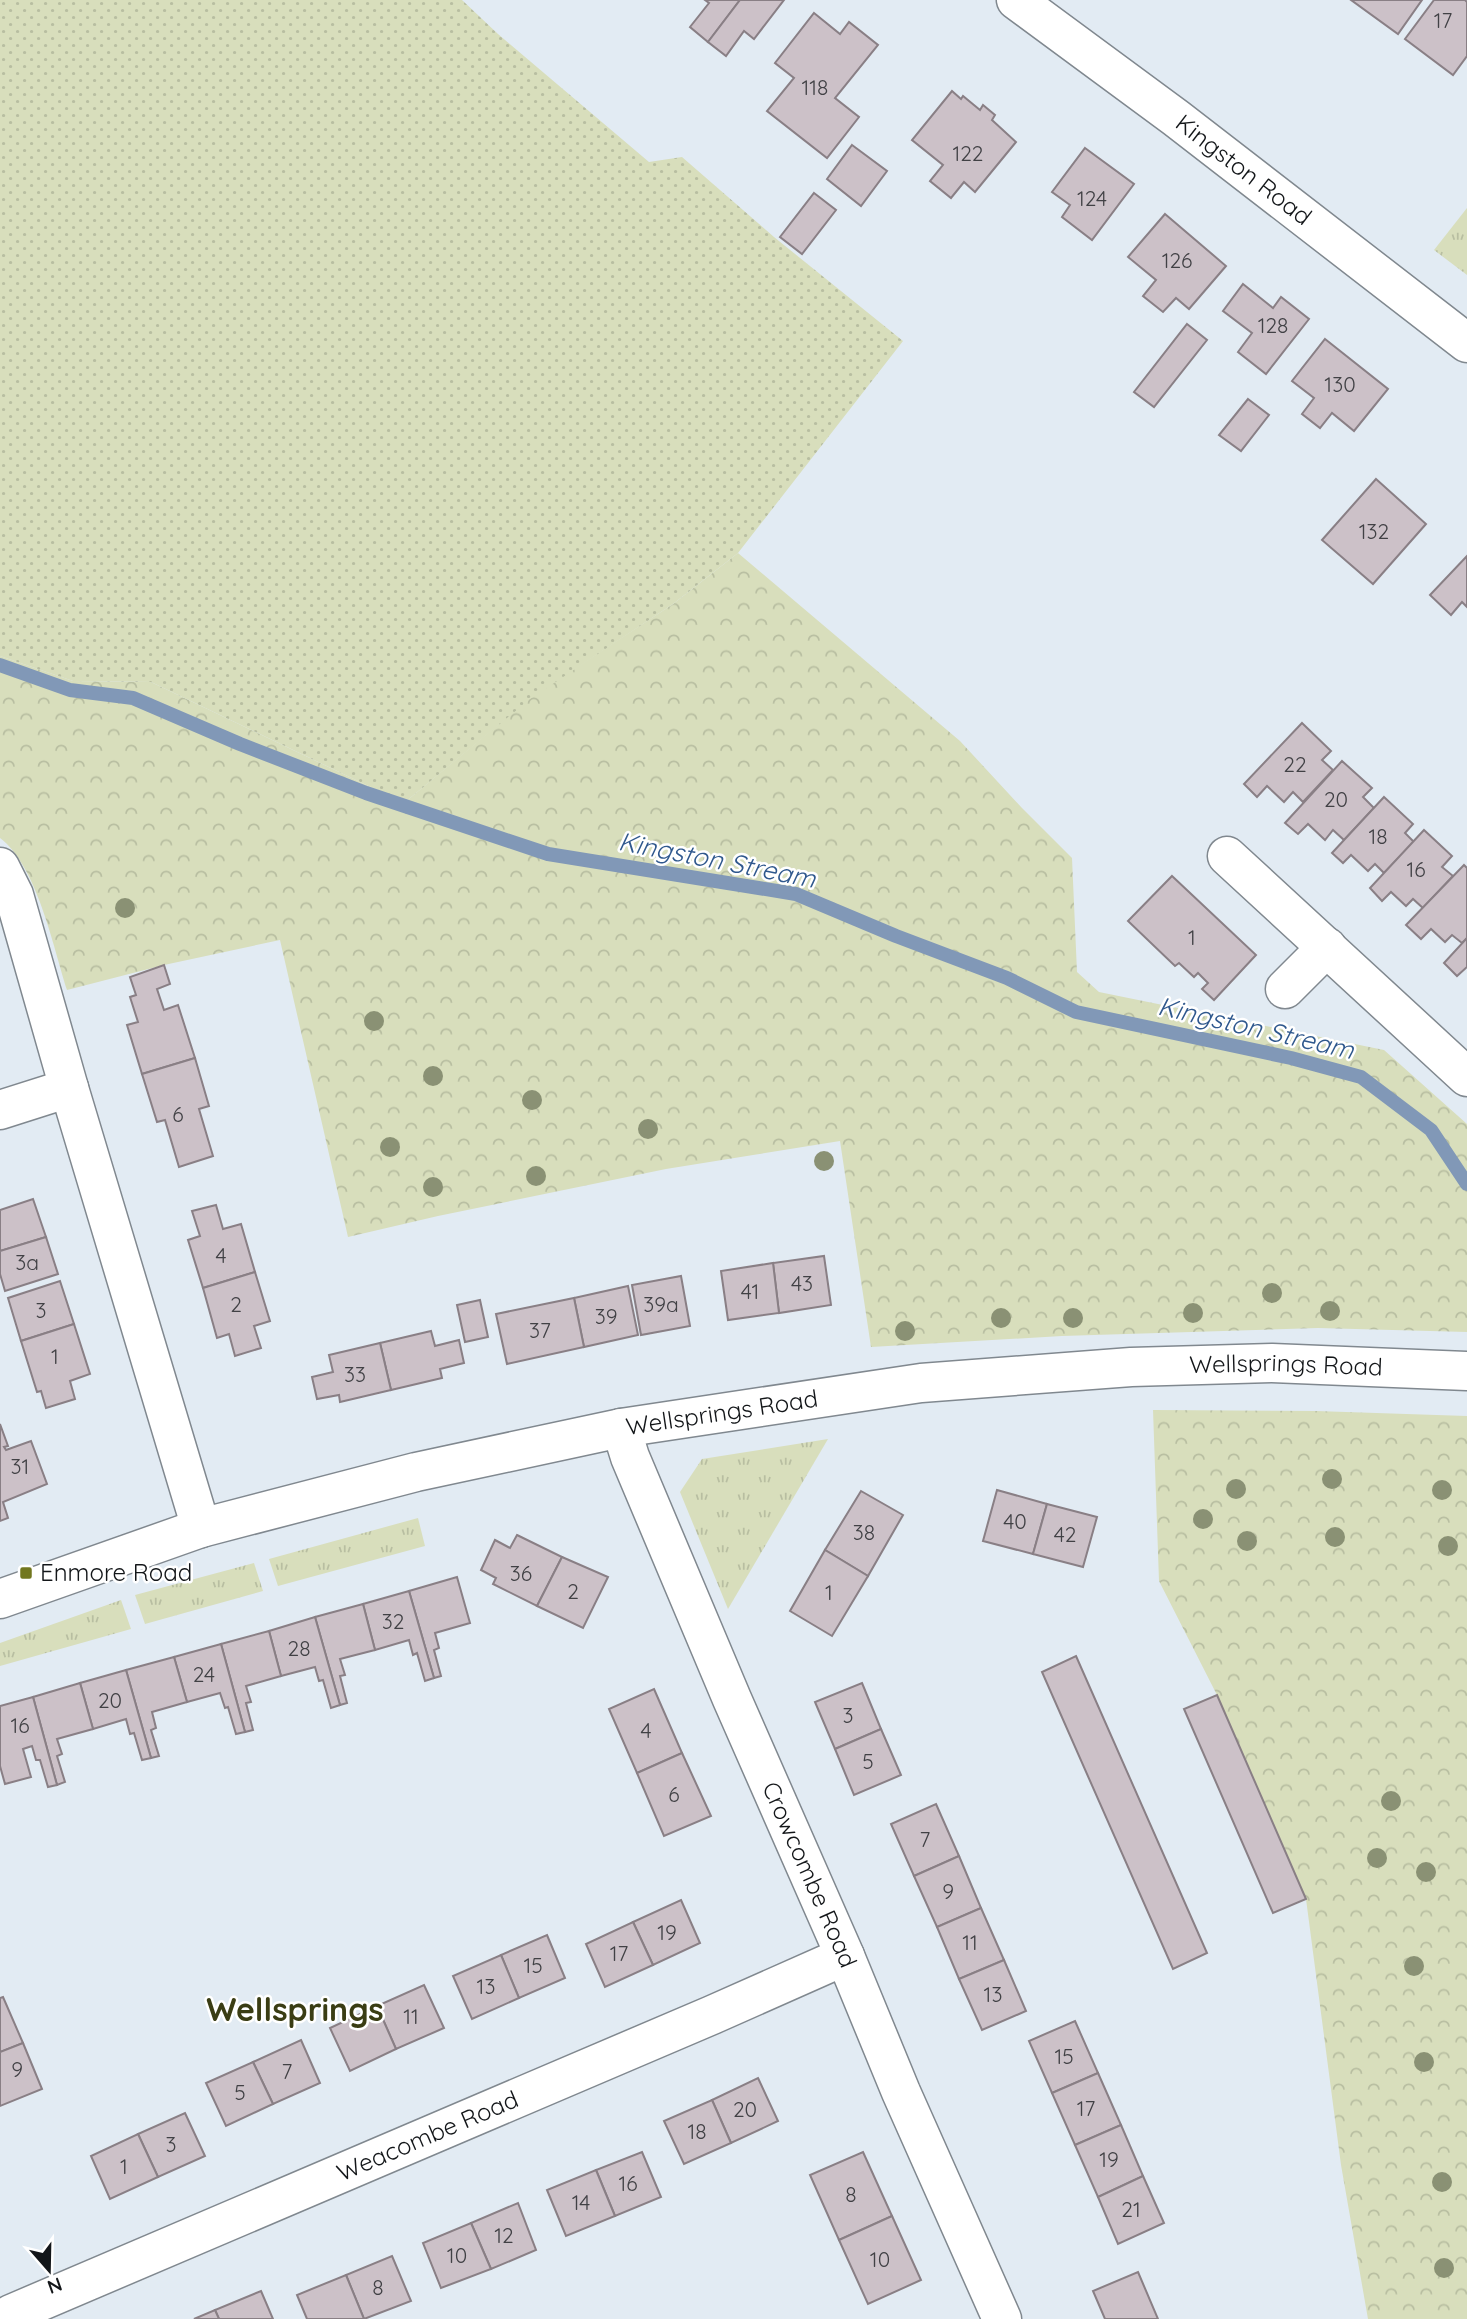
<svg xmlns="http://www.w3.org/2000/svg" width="1467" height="2319" font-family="Quicksand,sans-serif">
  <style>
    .grass { fill: url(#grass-tufts) }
    .park { fill: url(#park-crowns) }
    .garden { fill: url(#garden-dots) }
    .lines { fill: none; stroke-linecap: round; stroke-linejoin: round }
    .stream { stroke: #8198b7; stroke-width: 14 }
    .building { fill: #ccc1c8; stroke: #897f85; stroke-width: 2 }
    .minor-casing { stroke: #80888f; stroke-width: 41 }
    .tertiary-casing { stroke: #80888f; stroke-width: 41 }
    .minor { stroke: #fff; stroke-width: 38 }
    .tertiary { stroke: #fff; stroke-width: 38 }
    .tree { fill: #8a9174 }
    .poi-dot { fill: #72771f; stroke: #fff; stroke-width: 2.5 }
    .labels { text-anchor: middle; stroke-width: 5; stroke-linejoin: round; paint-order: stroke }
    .number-label { font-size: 21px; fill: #414145 }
    .street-label { font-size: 24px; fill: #131619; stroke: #fff }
    .poi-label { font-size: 24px; fill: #131619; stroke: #fff; text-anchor: start }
    .water-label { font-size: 26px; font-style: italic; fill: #2f588d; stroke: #fff }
    .district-label { font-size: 32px; font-weight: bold; fill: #3a3d14; stroke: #fff }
  </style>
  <defs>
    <pattern id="grass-tufts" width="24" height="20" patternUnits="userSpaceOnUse" patternTransform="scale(1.75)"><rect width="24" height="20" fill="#d8debc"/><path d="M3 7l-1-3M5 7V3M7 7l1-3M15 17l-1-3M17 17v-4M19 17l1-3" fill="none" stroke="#b8bea1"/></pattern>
    <pattern id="park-crowns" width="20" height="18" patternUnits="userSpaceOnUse" patternTransform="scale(1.75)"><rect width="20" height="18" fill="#d8debc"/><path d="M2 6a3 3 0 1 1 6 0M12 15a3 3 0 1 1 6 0" fill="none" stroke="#b8bea1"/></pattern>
    <pattern id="garden-dots" width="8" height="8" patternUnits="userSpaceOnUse" patternTransform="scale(1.75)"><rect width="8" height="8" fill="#d8debc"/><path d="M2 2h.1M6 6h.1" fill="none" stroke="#b8bea1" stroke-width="1.8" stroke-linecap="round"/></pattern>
  </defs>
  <rect width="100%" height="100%" fill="#e2ebf3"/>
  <!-- grass -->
  <g class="grass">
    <path d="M 1467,208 L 1467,275 L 1434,250 Z"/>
    <path d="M 828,1439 L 728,1609 L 680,1492 L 702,1459 Z"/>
    <path d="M 418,1518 L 425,1546 L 278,1586 L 269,1559 Z"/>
    <path d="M 254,1563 L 263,1591 L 145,1624 L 135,1595 Z"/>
    <path d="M 121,1600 L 131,1629 L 0,1666 L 0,1643 Z"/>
  </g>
  <!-- park -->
  <g class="park">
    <path d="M 738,553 L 960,741 L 1022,808 L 1072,858 L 1077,972 L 1099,992 L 1384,1050 L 1467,1124 L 1467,1332 L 1318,1328 L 1062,1336 L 871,1347 L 840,1141 L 666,1169 L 438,1216 L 348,1237 L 280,940 L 164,965 L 67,990 C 53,946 37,866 0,838 L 0,656 L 73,681 L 151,682 L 404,803 L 530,698 L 673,604 Z"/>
    <path d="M 1153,1410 L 1316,1411 L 1467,1416 L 1467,2319 L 1368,2319 L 1341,2165 L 1306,1899 L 1217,1695 L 1159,1581 Z"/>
  </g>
  <!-- garden -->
  <path class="garden" d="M 0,0 L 462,0 L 498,34 L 649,162 L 682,157 L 774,237 L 903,341 L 738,553 L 673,604 L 530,699 L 404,803 L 151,682 L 73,681 L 0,656 Z"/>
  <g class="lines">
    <!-- stream -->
    <path class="stream" d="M 0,665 L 70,690 L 133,698 L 240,744 L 366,793 L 548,854 L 796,894 L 896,936 L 1007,978 L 1076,1012 L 1291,1058 L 1361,1077 L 1431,1130 L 1467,1184"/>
  </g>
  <!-- building -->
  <g class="building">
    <path d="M 705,0 L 740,0 L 708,42 L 690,27 L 709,3 Z"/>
    <path d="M 740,0 L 784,0 L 754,39 L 744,31 L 726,56 L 708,42 Z"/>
    <path d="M 1351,0 L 1422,0 L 1398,34 Z"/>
    <path d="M 1434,0 L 1465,0 L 1467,2 L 1467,56 L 1453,75 L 1405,39 Z"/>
    <path d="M 814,13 L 840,34 L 849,22 L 878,45 L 835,98 L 859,117 L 827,158 L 767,111 L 794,78 L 775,63 Z"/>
    <path d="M 952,91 L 961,99 L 963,96 L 980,110 L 983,105 L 995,115 L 992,120 L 1016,142 L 975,192 L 964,182 L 951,198 L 930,181 L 943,165 L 912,140 Z"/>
    <path d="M 852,145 L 887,171 L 861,206 L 827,179 Z"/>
    <path d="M 1085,148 L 1134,184 L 1092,240 L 1062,217 L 1070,205 L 1052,192 Z"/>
    <path d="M 814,193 L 836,210 L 802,254 L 780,237 Z"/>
    <path d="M 1165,214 L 1226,266 L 1189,309 L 1176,298 L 1163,312 L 1143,296 L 1156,280 L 1128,257 Z"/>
    <path d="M 1243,284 L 1273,308 L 1281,297 L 1309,319 L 1266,374 L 1238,352 L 1252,333 L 1223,311 Z"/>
    <path d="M 1187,324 L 1207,340 L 1154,407 L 1134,392 Z"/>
    <path d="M 1325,339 L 1388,389 L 1354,431 L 1332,413 L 1320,428 L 1302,414 L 1314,398 L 1292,381 Z"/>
    <path d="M 1248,399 L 1269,415 L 1241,451 L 1219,435 Z"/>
    <path d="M 1376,479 L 1426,524 L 1373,584 L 1322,540 Z"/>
    <path d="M 1467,556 L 1467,607 L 1462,602 L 1451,615 L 1430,595 Z"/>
    <path d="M 1302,723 L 1331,751 L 1322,760 L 1333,770 L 1303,802 L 1293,792 L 1284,802 L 1267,786 L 1257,797 L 1244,784 Z"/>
    <path d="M 1342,761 L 1372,788 L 1363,797 L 1374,808 L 1344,840 L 1333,830 L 1325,840 L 1308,824 L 1298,834 L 1285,823 Z"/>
    <path d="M 1384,797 L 1413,824 L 1405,833 L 1414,842 L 1384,873 L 1375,864 L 1368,871 L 1351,855 L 1343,863 L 1332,853 Z"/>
    <path d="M 1424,830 L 1452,856 L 1442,867 L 1453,876 L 1423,908 L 1413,899 L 1406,906 L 1391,892 L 1382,901 L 1370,888 Z"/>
    <path d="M 1464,865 L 1467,868 L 1467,938 L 1462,943 L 1452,935 L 1445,942 L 1431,929 L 1421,939 L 1406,925 Z"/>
    <path d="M 1172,876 L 1256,955 L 1214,1000 L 1202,989 L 1208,983 L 1198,973 L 1194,977 L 1179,963 L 1175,966 L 1128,921 Z"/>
    <path d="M 1467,938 L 1467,967 L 1457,976 L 1444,963 Z"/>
    <path d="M 164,965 L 170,984 L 157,989 L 164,1010 L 178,1005 L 195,1058 L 142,1074 L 127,1025 L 138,1022 L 130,997 L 136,995 L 130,977 Z"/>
    <path d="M 195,1058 L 209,1106 L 199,1109 L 213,1156 L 179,1167 L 165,1120 L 157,1122 L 142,1074 Z"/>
    <path d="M 33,1199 L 46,1237 L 0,1251 L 0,1210 Z"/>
    <path d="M 216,1205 L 223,1229 L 241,1224 L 255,1272 L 203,1288 L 188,1240 L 200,1236 L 192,1211 Z"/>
    <path d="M 46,1237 L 58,1274 L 5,1291 L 0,1274 L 0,1251 Z"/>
    <path d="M 824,1256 L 831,1305 L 779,1313 L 773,1263 Z"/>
    <path d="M 773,1263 L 779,1313 L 728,1320 L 721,1271 Z"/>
    <path d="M 255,1272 L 270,1321 L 254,1326 L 261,1348 L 235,1356 L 229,1334 L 217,1338 L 203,1288 Z"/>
    <path d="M 681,1276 L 690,1326 L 641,1335 L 632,1285 Z"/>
    <path d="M 60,1281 L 74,1324 L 21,1341 L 8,1298 Z"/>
    <path d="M 628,1286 L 638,1335 L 584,1347 L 574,1298 Z"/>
    <path d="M 574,1298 L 584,1347 L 507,1364 L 496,1314 Z"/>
    <path d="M 480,1300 L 488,1337 L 465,1342 L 457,1305 Z"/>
    <path d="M 74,1324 L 90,1374 L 70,1381 L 75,1399 L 46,1408 L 41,1391 L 37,1392 L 21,1341 Z"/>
    <path d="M 431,1331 L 435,1346 L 459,1340 L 464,1363 L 440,1369 L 442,1378 L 391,1390 L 380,1343 Z"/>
    <path d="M 380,1343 L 391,1390 L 340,1402 L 339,1395 L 317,1399 L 312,1377 L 333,1372 L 329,1355 Z"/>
    <path d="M 0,1424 L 8,1446 L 4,1447 L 6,1450 L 31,1441 L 47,1484 L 3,1502 L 8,1518 L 0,1521 Z"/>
    <path d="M 997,1490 L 1047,1504 L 1033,1554 L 983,1541 Z"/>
    <path d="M 861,1491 L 903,1515 L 868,1576 L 825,1550 Z"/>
    <path d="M 1047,1504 L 1097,1517 L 1083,1567 L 1033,1554 Z"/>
    <path d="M 517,1535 L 562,1557 L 537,1606 L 493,1584 L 496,1578 L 481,1570 L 495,1540 L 510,1548 Z"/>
    <path d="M 825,1550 L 868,1576 L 832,1636 L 790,1611 Z"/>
    <path d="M 562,1557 L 608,1577 L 583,1628 L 537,1606 Z"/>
    <path d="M 457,1577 L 470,1623 L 435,1633 L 439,1648 L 434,1650 L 441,1676 L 434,1678 L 409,1591 Z"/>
    <path d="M 409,1591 L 434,1678 L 425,1681 L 417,1653 L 413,1655 L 409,1640 L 375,1650 L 363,1604 Z"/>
    <path d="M 363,1604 L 375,1650 L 340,1659 L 345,1675 L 340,1676 L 347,1703 L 340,1705 L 315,1617 Z"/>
    <path d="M 315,1617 L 340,1705 L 331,1708 L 323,1680 L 319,1681 L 315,1667 L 281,1676 L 269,1631 Z"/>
    <path d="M 269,1631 L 281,1676 L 246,1686 L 251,1702 L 246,1703 L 253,1730 L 245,1732 L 221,1644 Z"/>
    <path d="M 221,1644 L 245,1732 L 236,1734 L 228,1707 L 225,1708 L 220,1693 L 187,1702 L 174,1657 Z"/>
    <path d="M 1076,1656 L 1207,1953 L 1173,1969 L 1042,1672 Z"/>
    <path d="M 174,1657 L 187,1702 L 152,1712 L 156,1728 L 151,1730 L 159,1756 L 151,1758 L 126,1670 Z"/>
    <path d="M 126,1670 L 151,1758 L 142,1760 L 134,1733 L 130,1734 L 126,1719 L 93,1729 L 80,1683 Z"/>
    <path d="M 80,1683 L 93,1729 L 57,1739 L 62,1754 L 57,1756 L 65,1782 L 57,1785 L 33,1697 Z"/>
    <path d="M 862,1683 L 881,1729 L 835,1749 L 815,1702 Z"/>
    <path d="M 654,1689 L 682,1753 L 637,1773 L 609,1709 Z"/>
    <path d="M 1217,1695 L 1306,1899 L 1273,1913 L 1184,1709 Z"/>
    <path d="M 33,1697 L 57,1785 L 48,1787 L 40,1760 L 36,1760 L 32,1746 L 23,1749 L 31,1777 L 5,1784 L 0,1766 L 0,1706 Z"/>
    <path d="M 881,1729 L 901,1775 L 854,1795 L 835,1749 Z"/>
    <path d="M 682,1753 L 711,1816 L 664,1836 L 637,1773 Z"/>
    <path d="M 936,1804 L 959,1856 L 914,1876 L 891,1824 Z"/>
    <path d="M 959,1856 L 981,1908 L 937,1927 L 914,1876 Z"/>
    <path d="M 681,1900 L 700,1943 L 653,1965 L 633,1922 Z"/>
    <path d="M 981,1908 L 1004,1960 L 959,1979 L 937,1927 Z"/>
    <path d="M 633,1922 L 653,1965 L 605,1987 L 586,1944 Z"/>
    <path d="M 547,1935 L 565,1978 L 519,1998 L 501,1955 Z"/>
    <path d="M 501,1955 L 519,1998 L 472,2019 L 453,1976 Z"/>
    <path d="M 1004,1960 L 1026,2011 L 982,2030 L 959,1979 Z"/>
    <path d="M 424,1985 L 444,2028 L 396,2049 L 377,2006 Z"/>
    <path d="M 3,1997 L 23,2043 L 0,2052 L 0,1998 Z"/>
    <path d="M 377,2006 L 396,2049 L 350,2071 L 330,2028 Z"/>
    <path d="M 1075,2021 L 1098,2073 L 1052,2093 L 1029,2041 Z"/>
    <path d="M 301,2040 L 320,2083 L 273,2104 L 253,2062 Z"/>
    <path d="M 23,2043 L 42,2089 L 0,2106 L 0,2052 Z"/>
    <path d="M 253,2062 L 273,2104 L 226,2126 L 206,2083 Z"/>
    <path d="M 1098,2073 L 1121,2125 L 1075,2145 L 1052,2093 Z"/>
    <path d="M 758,2078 L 778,2121 L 731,2143 L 712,2100 Z"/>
    <path d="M 712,2100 L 731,2143 L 684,2164 L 664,2121 Z"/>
    <path d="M 185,2113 L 205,2156 L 158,2177 L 138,2134 Z"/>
    <path d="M 1121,2125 L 1143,2176 L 1098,2197 L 1075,2145 Z"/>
    <path d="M 138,2134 L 158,2177 L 110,2199 L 91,2156 Z"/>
    <path d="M 642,2152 L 661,2197 L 615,2216 L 596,2170 Z"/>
    <path d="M 863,2152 L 892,2216 L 839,2240 L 810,2175 Z"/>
    <path d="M 596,2170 L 615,2216 L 566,2236 L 547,2190 Z"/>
    <path d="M 1143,2176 L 1164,2223 L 1118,2244 L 1098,2197 Z"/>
    <path d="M 518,2203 L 536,2250 L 491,2269 L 471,2223 Z"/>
    <path d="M 892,2216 L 921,2280 L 868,2304 L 839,2240 Z"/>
    <path d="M 471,2223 L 491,2269 L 441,2288 L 423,2243 Z"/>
    <path d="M 392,2256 L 411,2301 L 364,2319 L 346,2275 Z"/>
    <path d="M 1138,2272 L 1158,2319 L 1105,2319 L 1093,2291 Z"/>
    <path d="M 346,2275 L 364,2319 L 307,2319 L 297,2295 Z"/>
    <path d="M 261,2291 L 273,2319 L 219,2319 L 215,2310 Z"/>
    <path d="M 215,2310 L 219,2319 L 194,2319 Z"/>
  </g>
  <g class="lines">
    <!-- minor casing -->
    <g class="minor-casing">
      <g id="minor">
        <path d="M 1227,856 L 1467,1077"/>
        <path d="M 0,867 L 14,895 L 69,1088 L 201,1528"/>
        <path d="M 1285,989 L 1327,947"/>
        <path d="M 0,1110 L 69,1088"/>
        <path id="s1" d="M 621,1428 L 630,1457 L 732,1699 L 845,1956 L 901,2092 L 1002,2319"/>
        <path id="s2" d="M 0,1599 L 201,1528 L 416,1472 L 621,1428 L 921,1383 L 1131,1367 L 1272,1363 L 1467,1371"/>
        <path id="s3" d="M 11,2314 L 712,2015 L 845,1956"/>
      </g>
    </g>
    <!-- tertiary casing -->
    <g class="tertiary-casing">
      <g id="tertiary">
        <path id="s4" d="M 1016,0 L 1176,118 L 1467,343"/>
      </g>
    </g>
    <!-- minor -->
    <use href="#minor" class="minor"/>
    <!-- tertiary -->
    <use href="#tertiary" class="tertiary"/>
  </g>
  <!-- trees -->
  <g class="tree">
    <circle cx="125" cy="908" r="10"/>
    <circle cx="374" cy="1021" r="10"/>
    <circle cx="433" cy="1076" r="10"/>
    <circle cx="532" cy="1100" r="10"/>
    <circle cx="648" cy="1129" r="10"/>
    <circle cx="390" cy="1147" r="10"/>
    <circle cx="824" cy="1161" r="10"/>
    <circle cx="536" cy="1176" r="10"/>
    <circle cx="433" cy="1187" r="10"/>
    <circle cx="1272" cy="1293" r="10"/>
    <circle cx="1330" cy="1311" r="10"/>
    <circle cx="1193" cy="1313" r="10"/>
    <circle cx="1001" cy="1318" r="10"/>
    <circle cx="1073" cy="1318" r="10"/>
    <circle cx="905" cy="1331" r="10"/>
    <circle cx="1332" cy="1479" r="10"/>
    <circle cx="1236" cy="1489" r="10"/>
    <circle cx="1442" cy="1490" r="10"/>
    <circle cx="1203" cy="1519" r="10"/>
    <circle cx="1335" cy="1537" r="10"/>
    <circle cx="1247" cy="1541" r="10"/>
    <circle cx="1448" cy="1546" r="10"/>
    <circle cx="1391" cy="1801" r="10"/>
    <circle cx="1377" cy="1858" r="10"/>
    <circle cx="1426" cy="1872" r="10"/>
    <circle cx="1414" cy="1966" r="10"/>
    <circle cx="1424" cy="2062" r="10"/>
    <circle cx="1442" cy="2182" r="10"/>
    <circle cx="1444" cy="2268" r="10"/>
  </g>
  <!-- markers -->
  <rect class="poi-dot" x="19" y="1566" width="14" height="14" rx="3.5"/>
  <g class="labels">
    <!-- number labels -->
    <g class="number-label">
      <text x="1443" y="28">17</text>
      <text x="815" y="95">118</text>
      <text x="968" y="161">122</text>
      <text x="1092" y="206">124</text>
      <text x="1177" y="268">126</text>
      <text x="1273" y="333">128</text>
      <text x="1340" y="392">130</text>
      <text x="1374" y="539">132</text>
      <text x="1295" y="772">22</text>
      <text x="1336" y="807">20</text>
      <text x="1378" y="844">18</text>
      <text x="1416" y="877">16</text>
      <text x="1192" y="945">1</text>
      <text x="178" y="1122">6</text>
      <text x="221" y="1263">4</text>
      <text x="27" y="1270">3a</text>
      <text x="802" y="1291">43</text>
      <text x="750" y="1299">41</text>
      <text x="236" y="1312">2</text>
      <text x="661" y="1312">39a</text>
      <text x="41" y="1318">3</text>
      <text x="606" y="1324">39</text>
      <text x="540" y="1338">37</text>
      <text x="55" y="1364">1</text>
      <text x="355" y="1382">33</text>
      <text x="20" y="1474">31</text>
      <text x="1015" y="1529">40</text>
      <text x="864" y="1540">38</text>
      <text x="1065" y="1542">42</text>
      <text x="521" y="1581">36</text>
      <text x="573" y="1599">2</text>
      <text x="829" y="1600">1</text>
      <text x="393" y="1629">32</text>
      <text x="299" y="1656">28</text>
      <text x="204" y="1682">24</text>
      <text x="110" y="1708">20</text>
      <text x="848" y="1723">3</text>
      <text x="20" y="1733">16</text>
      <text x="646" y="1738">4</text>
      <text x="868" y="1769">5</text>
      <text x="674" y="1802">6</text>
      <text x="925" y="1847">7</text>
      <text x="948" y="1899">9</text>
      <text x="667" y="1940">19</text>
      <text x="970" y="1950">11</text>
      <text x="619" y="1961">17</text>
      <text x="533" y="1973">15</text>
      <text x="486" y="1994">13</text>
      <text x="993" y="2002">13</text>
      <text x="411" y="2024">11</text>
      <text x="1064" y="2064">15</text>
      <text x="17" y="2077">9</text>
      <text x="287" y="2079">7</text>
      <text x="240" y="2100">5</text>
      <text x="1086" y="2116">17</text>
      <text x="745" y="2117">20</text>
      <text x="697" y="2139">18</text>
      <text x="171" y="2152">3</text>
      <text x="1109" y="2167">19</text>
      <text x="124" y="2174">1</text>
      <text x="628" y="2191">16</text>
      <text x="851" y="2202">8</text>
      <text x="581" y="2210">14</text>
      <text x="1131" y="2217">21</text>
      <text x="504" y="2243">12</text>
      <text x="457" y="2263">10</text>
      <text x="880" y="2267">10</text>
      <text x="378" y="2295">8</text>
    </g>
    <!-- street labels -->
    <g class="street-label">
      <text dy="8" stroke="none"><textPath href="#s4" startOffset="284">Kingston Road</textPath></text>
      <text dy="8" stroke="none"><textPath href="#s2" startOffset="1314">Wellsprings Road</textPath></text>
      <text dy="8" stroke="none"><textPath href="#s2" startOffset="747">Wellsprings Road</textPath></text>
      <text dy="8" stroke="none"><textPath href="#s1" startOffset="485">Crowcombe Road</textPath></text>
      <text dy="8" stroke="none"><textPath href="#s3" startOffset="453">Weacombe Road</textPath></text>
    </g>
    <!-- poi labels -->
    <g class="poi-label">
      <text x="40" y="1581">Enmore Road</text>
    </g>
    <!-- water labels -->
    <g class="water-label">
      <text transform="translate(717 860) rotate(11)" y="9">Kingston Stream</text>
      <text transform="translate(1256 1028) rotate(13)" y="9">Kingston Stream</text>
    </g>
    <!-- district labels -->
    <g class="district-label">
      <text x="295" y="2021">Wellsprings</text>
    </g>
  </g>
  <!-- north arrow -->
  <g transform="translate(49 2270) rotate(160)" stroke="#ffffff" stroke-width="5" paint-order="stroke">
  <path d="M0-5L12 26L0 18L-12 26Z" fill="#131619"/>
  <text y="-10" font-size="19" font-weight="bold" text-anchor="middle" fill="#131619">N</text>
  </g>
</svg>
